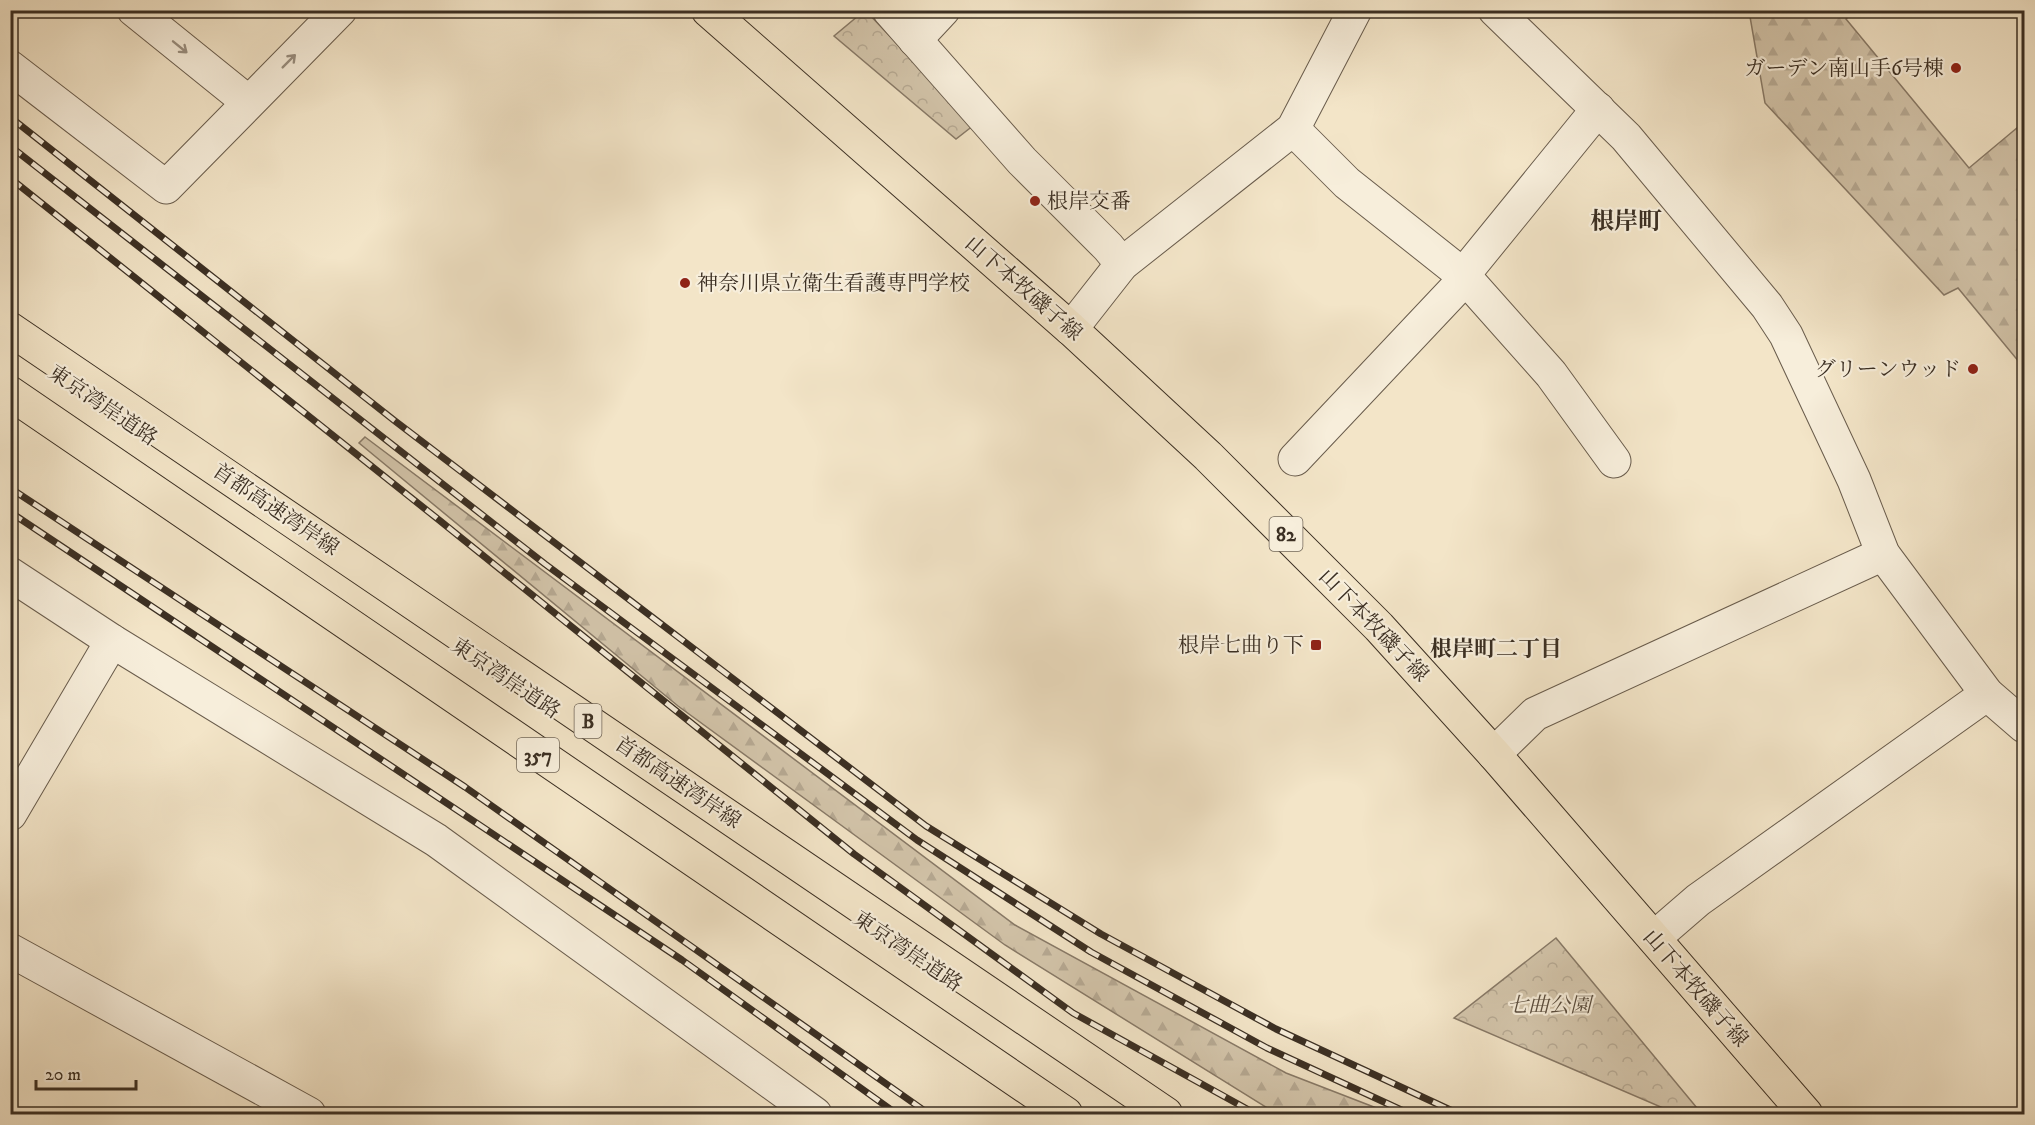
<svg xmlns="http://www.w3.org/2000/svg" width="2035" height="1125" font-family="'IM FELL DW Pica','Noto Serif JP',serif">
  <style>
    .forest { fill: url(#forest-firs); stroke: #887a68; stroke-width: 1.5 }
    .park { fill: url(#park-crowns); stroke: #887a68; stroke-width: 1.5 }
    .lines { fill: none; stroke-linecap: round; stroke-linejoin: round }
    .minor-casing { stroke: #695c4c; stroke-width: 35 }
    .major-casing { stroke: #3b2f23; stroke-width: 35 }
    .highway-casing { stroke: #3b2f23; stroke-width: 35 }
    .minor { stroke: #f7eedb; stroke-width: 33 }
    .major { stroke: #f3e5c8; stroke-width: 33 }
    .highway { stroke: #f3e5c8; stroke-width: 33 }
    .rail-casing { stroke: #3b2f23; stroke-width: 7 }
    .rail { stroke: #f7eedb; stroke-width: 4.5; stroke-dasharray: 14; stroke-linecap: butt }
    .oneway { stroke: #998e7f }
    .poi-dot { fill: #8f2418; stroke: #f7eedb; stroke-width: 2 }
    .labels { text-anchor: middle; stroke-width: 4.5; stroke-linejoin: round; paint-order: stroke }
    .shield { fill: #f7eedb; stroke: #73685a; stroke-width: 1.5 }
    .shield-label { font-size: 20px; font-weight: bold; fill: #3b2f23 }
    .poi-label { font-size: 21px; fill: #3b2f23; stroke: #f7eedb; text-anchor: end }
    .street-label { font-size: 21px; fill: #3b2f23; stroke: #f7eedb }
    .park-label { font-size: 21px; font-style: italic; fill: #5a4d3e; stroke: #f7eedb }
    .neighbourhood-label { font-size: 22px; font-weight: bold; fill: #3b2f23; stroke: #f7eedb }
    .quarter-label { font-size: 24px; font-weight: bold; fill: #3b2f23; stroke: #f7eedb }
  </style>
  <defs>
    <pattern id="forest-firs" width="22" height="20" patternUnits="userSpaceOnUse" patternTransform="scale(1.5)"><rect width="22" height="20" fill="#d4c6ac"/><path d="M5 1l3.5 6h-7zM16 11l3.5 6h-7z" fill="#b7aa94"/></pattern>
    <pattern id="park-crowns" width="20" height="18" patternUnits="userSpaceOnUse" patternTransform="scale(1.5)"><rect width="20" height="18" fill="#d4c6ac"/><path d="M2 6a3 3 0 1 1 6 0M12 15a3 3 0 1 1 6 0" fill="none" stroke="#b7aa94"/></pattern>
  </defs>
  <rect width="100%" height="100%" fill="#f3e5c8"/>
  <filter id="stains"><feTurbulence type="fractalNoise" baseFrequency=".00333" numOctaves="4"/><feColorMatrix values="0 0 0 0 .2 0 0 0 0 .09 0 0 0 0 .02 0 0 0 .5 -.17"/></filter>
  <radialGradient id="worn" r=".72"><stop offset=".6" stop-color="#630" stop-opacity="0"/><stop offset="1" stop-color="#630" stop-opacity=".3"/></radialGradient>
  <!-- forest -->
  <g class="forest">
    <path d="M 1749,11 L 1854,11 L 1846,19 L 1969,168 L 2024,122 L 2024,368 L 1958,288 L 1944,295 L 1765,103 Z"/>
    <path d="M 365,437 L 1015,925 L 1286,1073 L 1392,1114 L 1277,1114 L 1005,945 L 678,706 L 359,443 Z"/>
  </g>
  <!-- park -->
  <g class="park">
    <path d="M 864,11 L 866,11 L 974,125 L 956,139 L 834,36 Z"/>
    <path d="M 1556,938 L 1702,1114 L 1677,1114 L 1454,1018 Z"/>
  </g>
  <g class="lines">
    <!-- minor casing -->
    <g class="minor-casing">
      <g id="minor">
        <path d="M 134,10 L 248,102"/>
        <path d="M 889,10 L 1022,161 L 1108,247 L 1122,264"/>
        <path d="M 1495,10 L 1626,137 L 1767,306 L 1786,335 L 1854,480 L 1883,554 L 1987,694 L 2024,726"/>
        <path d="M 915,40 L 943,10"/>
        <path d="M 10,67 L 166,187 L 340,10"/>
        <path d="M 1293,129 L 1347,183 L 1463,275 L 1551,374 L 1614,461"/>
        <path d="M 1071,329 L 1122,264 L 1293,129 L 1355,10"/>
        <path d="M 1295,459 L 1462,282 L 1463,275 L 1598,109"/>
        <path d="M 10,574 L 112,641 L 436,840 L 815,1114"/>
        <path d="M 1494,754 L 1535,714 L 1883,554"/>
        <path d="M 10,814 L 112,641"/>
        <path d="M 1654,938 L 1698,900 L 1987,694"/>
        <path d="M 10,950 L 309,1114"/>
      </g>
    </g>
    <!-- major casing -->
    <g class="major-casing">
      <path id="major" d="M 708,10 L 1071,329 L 1208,456 L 1379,627 L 1494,754 L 1806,1114"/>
    </g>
    <!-- highway casing -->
    <g class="highway-casing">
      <g id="highway">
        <path d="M 10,329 L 1166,1114"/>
        <path d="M 10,393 L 1066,1114"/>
      </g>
    </g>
    <!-- minor -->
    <use href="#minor" class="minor"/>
    <!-- major -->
    <use href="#major" class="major"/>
    <!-- highway -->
    <use href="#highway" class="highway"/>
    <!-- rail casing -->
    <g class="rail-casing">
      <g id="rail">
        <path d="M 10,117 L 395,421 L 926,826 L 1101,934 L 1276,1029 L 1459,1114"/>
        <path d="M 10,146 L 545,564 L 917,840 L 1091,952 L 1267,1048 L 1410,1114"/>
        <path d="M 10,178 L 439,520 L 854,854 L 1073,1013 L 1256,1114"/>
        <path d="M 10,488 L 465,787 L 929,1114"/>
        <path d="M 10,512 L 682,960 L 897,1114"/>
      </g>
    </g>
    <!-- rail -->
    <use href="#rail" class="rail"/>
  </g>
  <!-- one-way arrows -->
  <defs><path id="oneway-shaft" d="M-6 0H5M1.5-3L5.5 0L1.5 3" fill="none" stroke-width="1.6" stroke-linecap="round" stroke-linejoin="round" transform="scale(1.5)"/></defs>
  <g class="oneway">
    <use href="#oneway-shaft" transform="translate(180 47) rotate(39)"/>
    <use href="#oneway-shaft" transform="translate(289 61) rotate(-45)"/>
  </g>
  <!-- markers -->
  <g class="poi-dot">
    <circle cx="1956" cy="68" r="6"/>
    <circle cx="1035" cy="201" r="6"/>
    <circle cx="685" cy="283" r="6"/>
    <circle cx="1973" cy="369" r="6"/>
    <rect x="1310" y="639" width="12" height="12" rx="3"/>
  </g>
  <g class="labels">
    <!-- shield labels -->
    <g class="shield">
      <rect x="1269.5" y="517" width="33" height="34" rx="4.5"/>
      <rect x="574.5" y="704" width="27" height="34" rx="4.5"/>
      <rect x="517" y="738" width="42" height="34" rx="4.5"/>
    </g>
    <g class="shield-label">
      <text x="1286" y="541">82</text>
      <text x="588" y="728">B</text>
      <text x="538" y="762">357</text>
    </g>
    <!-- poi labels -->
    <g class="poi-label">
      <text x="1944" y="75">ガーデン南山手6号棟</text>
      <text x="1047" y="208" text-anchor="start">根岸交番</text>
      <text x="697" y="290" text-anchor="start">神奈川県立衛生看護専門学校</text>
      <text x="1961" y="376">グリーンウッド</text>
      <text x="1304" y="652">根岸七曲り下</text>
    </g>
    <!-- street labels -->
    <g class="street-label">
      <text transform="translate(1024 288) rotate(41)" y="7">山下本牧磯子線</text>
      <text transform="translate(103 405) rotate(34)" y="7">東京湾岸道路</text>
      <text transform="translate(276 509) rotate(34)" y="7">首都高速湾岸線</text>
      <text transform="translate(1374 625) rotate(46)" y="7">山下本牧磯子線</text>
      <text transform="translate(506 678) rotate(34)" y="7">東京湾岸道路</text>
      <text transform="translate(678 782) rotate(34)" y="7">首都高速湾岸線</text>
      <text transform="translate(908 951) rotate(34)" y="7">東京湾岸道路</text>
      <text transform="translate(1696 988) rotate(49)" y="7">山下本牧磯子線</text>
    </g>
    <!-- park labels -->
    <g class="park-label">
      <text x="1549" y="1012">七曲公園</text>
    </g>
    <!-- neighbourhood labels -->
    <g class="neighbourhood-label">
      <text x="1496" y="656">根岸町二丁目</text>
    </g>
    <!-- quarter labels -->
    <g class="quarter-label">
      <text x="1626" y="229">根岸町</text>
    </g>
  </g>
  <!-- margin -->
  <rect width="2035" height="1125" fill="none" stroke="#f3e5c8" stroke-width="36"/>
  <rect x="12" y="12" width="2011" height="1101" fill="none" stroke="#3b2f23" stroke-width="3"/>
  <rect x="18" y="18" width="1999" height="1089" fill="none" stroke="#3b2f23" stroke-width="1.5"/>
  <!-- scale -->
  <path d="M36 1080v9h100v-9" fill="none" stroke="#3b2f23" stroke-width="3"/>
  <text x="45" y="1080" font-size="18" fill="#3b2f23" stroke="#f7eedb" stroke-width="4.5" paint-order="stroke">20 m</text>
  <rect width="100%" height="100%" filter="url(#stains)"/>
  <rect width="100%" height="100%" fill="url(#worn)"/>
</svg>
